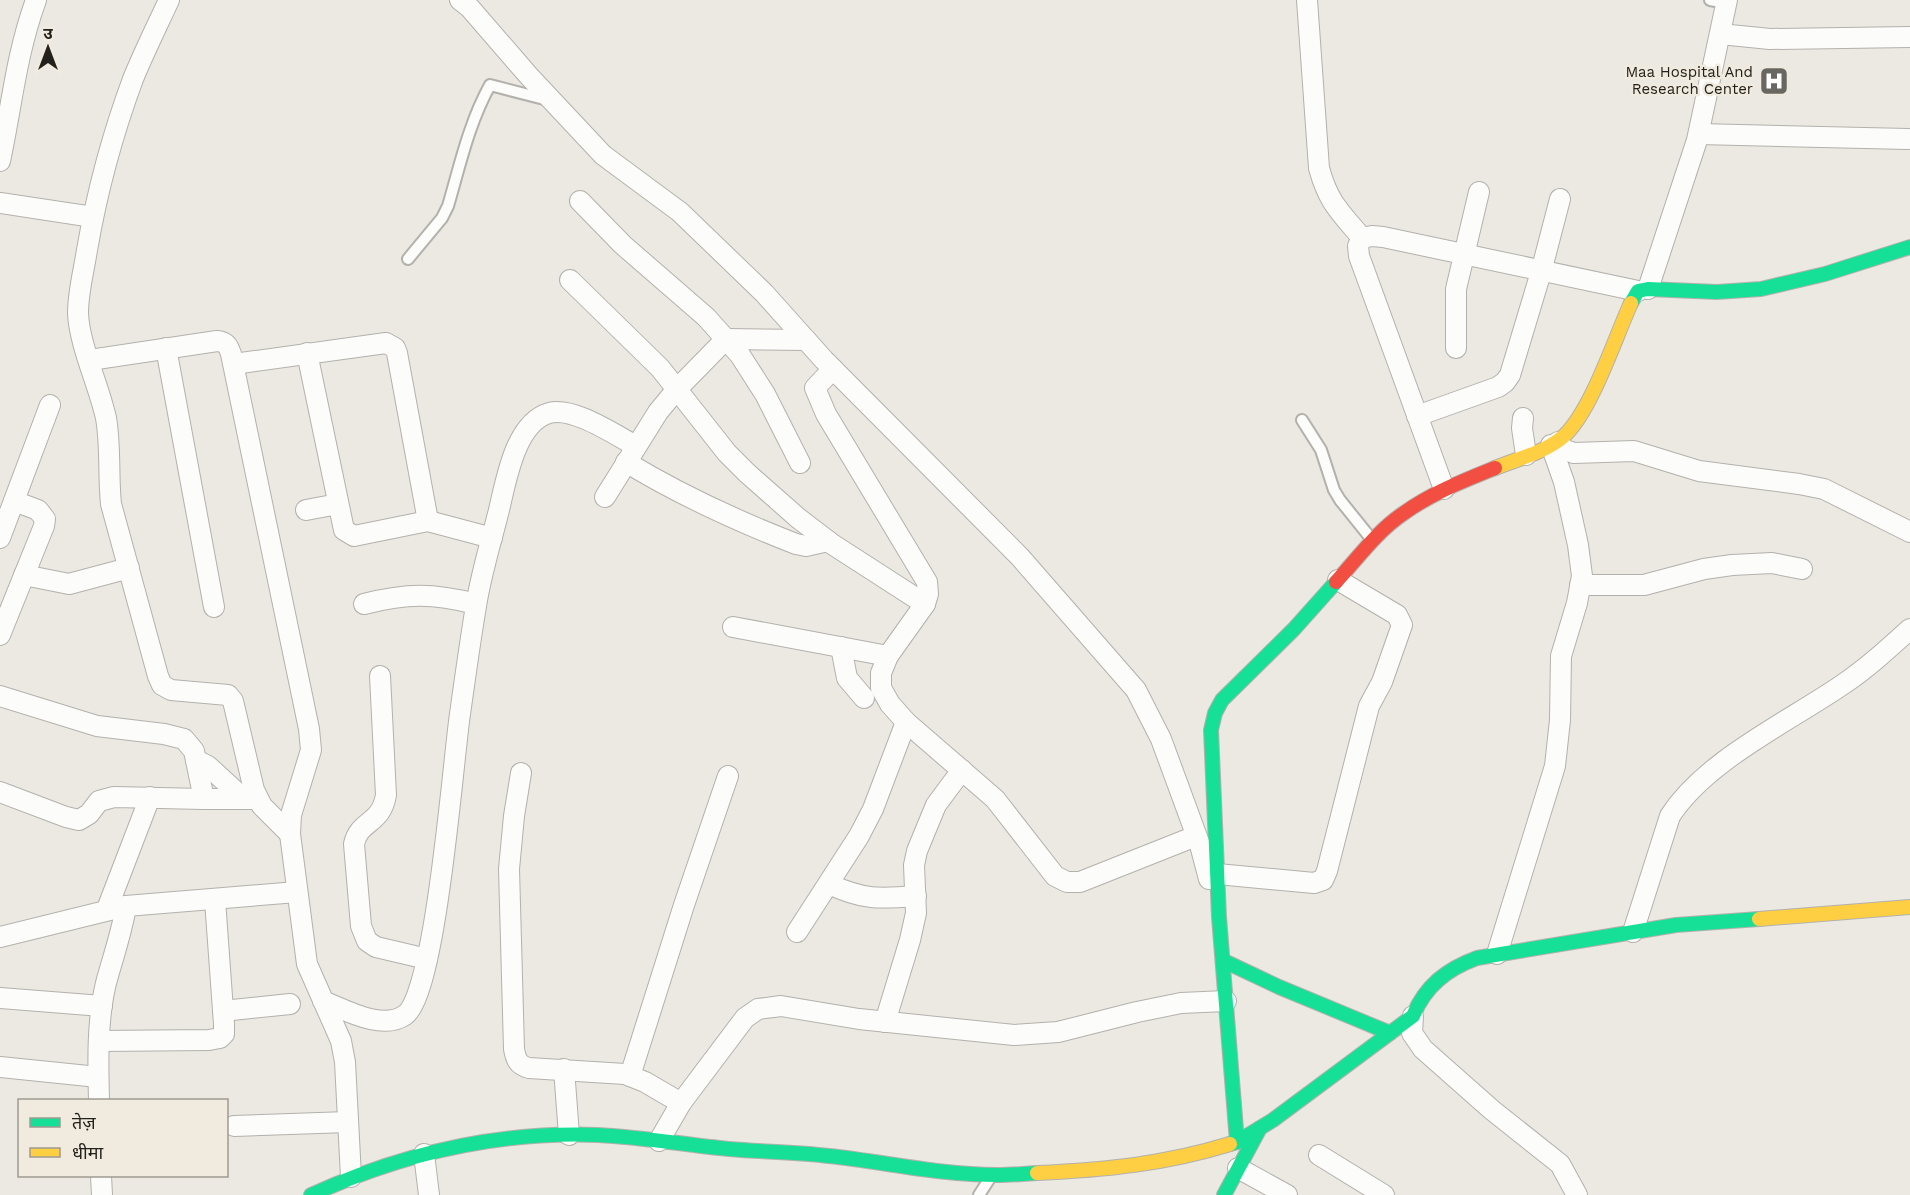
<svg xmlns="http://www.w3.org/2000/svg" width="1910" height="1195" font-family="'Work Sans','Noto Sans Devanagari',sans-serif">
  <style>
    .lines { fill: none; stroke-linecap: round; stroke-linejoin: round }
    .lane-casing { stroke: #b3b1ac; stroke-width: 14 }
    .street-casing { stroke: #b3b1ac; stroke-width: 22 }
    .fast-casing { stroke: #b3b1ac; stroke-width: 16 }
    .slow-casing { stroke: #b3b1ac; stroke-width: 16 }
    .jam-casing { stroke: #b3b1ac; stroke-width: 16 }
    .lane { stroke: #fcfcfb; stroke-width: 10 }
    .street { stroke: #fcfcfb; stroke-width: 20 }
    .fast { stroke: #16e098; stroke-width: 14 }
    .slow { stroke: #ffcf43; stroke-width: 14 }
    .jam { stroke: #f24e42; stroke-width: 14 }
    .labels { text-anchor: middle; stroke-width: 5; stroke-linejoin: round; paint-order: stroke }
    .poi-label { font-size: 15px; fill: #23211c; stroke: #f0ebde; text-anchor: end }
  </style>
  <rect width="100%" height="100%" fill="#ece9e2"/>
  <g class="lines">
    <!-- lane casing -->
    <g class="lane-casing">
      <g id="lane">
        <path d="M 1710,0 L 1727,3"/>
        <path d="M 408,259 L 442,218 L 448,206 C 460,165 469,123 490,85 L 548,100"/>
        <path d="M 1302,420 L 1321,450 L 1334,490 L 1340,500 L 1373,541"/>
        <path d="M 979,1195 L 990,1178"/>
      </g>
    </g>
    <!-- street casing -->
    <g class="street-casing">
      <g id="street">
        <path d="M 169,0 C 157,26 144,52 133,79 C 113,133 97,192 87,250 C 84,270 78,292 78,313 C 79,344 99,386 106,418 C 111,447 108,476 111,504 L 158,676 L 162,685 L 171,690 L 228,695 L 233,701 L 254,790 L 262,806 L 290,834"/>
        <path d="M 460,0 L 470,8 L 528,75 L 603,155 L 680,212 L 764,293 L 824,360 L 1020,557 L 1136,690 L 1161,739 L 1200,845 L 1209,879"/>
        <path d="M 1307,0 L 1319,168 C 1328,202 1340,212 1362,238"/>
        <path d="M 1720,34 L 1770,39 L 1910,37"/>
        <path d="M 1699,134 L 1908,139"/>
        <path d="M 0,161 C 12,105 16,55 36,0"/>
        <path d="M 580,201 L 623,245 L 706,317 L 740,355 L 765,394 L 800,463"/>
        <path d="M 0,203 L 93,217"/>
        <path d="M 570,280 L 660,368 L 727,453 L 747,473 L 798,518 L 832,544 L 925,604"/>
        <path d="M 1648,289 L 1697,140 L 1727,0"/>
        <path d="M 166,348 L 214,607"/>
        <path d="M 1456,348 L 1456,289 L 1479,192"/>
        <path d="M 307,353 L 344,530 L 354,536 L 428,521 L 492,538"/>
        <path d="M 90,360 L 217,341 C 226,342 228,345 231,354 L 309,729 L 311,750 L 291,815 L 290,834 L 307,964 L 341,1041 L 345,1062 L 351,1177"/>
        <path d="M 234,364 L 386,343 L 395,348 L 397,353 L 428,521"/>
        <path d="M 833,369 L 815,388 L 826,414 L 927,582 L 928,594 L 925,604 L 888,656 L 881,673 L 881,688 L 890,704 L 906,722 L 995,799 L 1055,876 L 1067,882 L 1080,882 L 1196,836"/>
        <path d="M 1417,416 L 1498,387 L 1505,382 L 1510,375 L 1541,272 L 1560,199"/>
        <path d="M 1523,418 L 1522,428 L 1526,455"/>
        <path d="M 1558,442 L 1565,450 L 1574,453 L 1634,451 L 1699,471 L 1799,484 L 1824,489 L 1910,532"/>
        <path d="M 626,462 C 680,495 737,521 796,544 L 806,546 L 828,541"/>
        <path d="M 1444,489 L 1359,256 L 1358,246 L 1362,238 L 1372,236 L 1383,237 L 1638,291"/>
        <path d="M 605,497 L 658,412 L 677,389 L 726,339 L 806,340"/>
        <path d="M 306,510 L 338,504"/>
        <path d="M 0,538 L 50,405"/>
        <path d="M 24,575 L 69,584 L 129,568"/>
        <path d="M 1580,585 L 1644,585 L 1704,569 L 1732,565 L 1772,563 L 1802,569"/>
        <path d="M 364,604 C 407,593 433,593 476,604"/>
        <path d="M 733,627 L 888,656"/>
        <path d="M 0,635 L 44,526 L 45,519 L 38,510 L 14,501"/>
        <path d="M 841,647 L 847,678 L 864,698"/>
        <path d="M 380,676 L 386,795 C 381,825 359,820 354,844 L 361,926 L 367,941 L 376,947 L 427,959"/>
        <path d="M 0,696 L 97,726 L 164,734 L 184,739 L 194,751 L 204,799"/>
        <path d="M 196,760 L 208,766 L 244,799"/>
        <path d="M 521,773 L 514,816 L 509,869 L 514,1049 C 516,1060 518,1065 529,1068 L 625,1074 L 645,1082 L 681,1103"/>
        <path d="M 0,792 L 66,817 L 79,820 L 89,814 L 99,801 L 114,797 L 204,799 L 258,799"/>
        <path d="M 1217,874 L 1314,883 L 1323,880 L 1327,871 L 1369,706 L 1382,682 L 1402,625 L 1397,615 L 1338,580"/>
        <path d="M 829,884 C 863,900 879,899 916,896"/>
        <path d="M 107,909 L 150,797"/>
        <path d="M 797,932 L 859,836 L 873,809 L 906,722"/>
        <path d="M 1633,932 L 1670,816 C 1705,761 1788,722 1842,685 C 1866,669 1888,649 1910,629"/>
        <path d="M 0,937 L 126,906 L 297,892"/>
        <path d="M 1497,954 L 1555,766 L 1560,720 L 1561,656 L 1577,603 L 1582,576 L 1578,545 L 1564,482 L 1551,445"/>
        <path d="M 0,998 L 102,1006"/>
        <path d="M 323,1001 C 346,1010 382,1031 405,1015 C 436,993 453,761 460,714 C 465,678 470,642 476,606 C 481,574 491,542 499,510 C 506,481 515,423 549,413 C 573,406 615,435 636,446"/>
        <path d="M 223,1011 L 290,1004"/>
        <path d="M 1413,1016 L 1412,1033 L 1423,1049 L 1492,1110 L 1560,1164 L 1577,1195"/>
        <path d="M 885,1022 L 910,940 L 916,913 L 914,865 L 917,851 L 936,805 L 962,770"/>
        <path d="M 100,1041 L 209,1040 L 220,1038 L 224,1034 L 224,1024 L 215,900"/>
        <path d="M 0,1067 L 98,1077"/>
        <path d="M 564,1069 L 569,1135"/>
        <path d="M 630,1076 L 684,905 L 728,776"/>
        <path d="M 99,1100 C 98,1062 97,1020 106,983 C 113,957 122,932 126,906"/>
        <path d="M 234,1126 L 348,1122"/>
        <path d="M 659,1141 L 681,1103 L 745,1018 L 758,1009 L 781,1006 L 859,1019 L 1014,1035 L 1058,1032 L 1137,1012 L 1181,1003 L 1226,1001"/>
        <path d="M 424,1154 L 429,1195"/>
        <path d="M 1319,1155 L 1384,1195"/>
        <path d="M 1238,1168 L 1287,1195"/>
        <path d="M 101,1176 L 102,1195"/>
      </g>
    </g>
    <!-- fast casing -->
    <g class="fast-casing">
      <g id="fast">
        <path d="M 1631,303 L 1638,291 L 1648,289 L 1717,292 L 1761,289 L 1825,274 L 1910,247"/>
        <path d="M 1224,961 L 1279,987 L 1390,1033"/>
        <path d="M 1237,1142 L 1219,917 L 1211,730 L 1215,713 L 1222,700 L 1294,629 L 1336,582"/>
        <path d="M 1230,1144 L 1237,1142 L 1273,1120 L 1413,1016 C 1425,986 1447,969 1477,958 L 1676,925 L 1759,919"/>
        <path d="M 311,1195 C 401,1154 499,1131 598,1135 C 642,1137 686,1145 729,1149 C 762,1152 796,1152 829,1156 C 885,1162 940,1175 997,1175 C 1010,1175 1024,1174 1037,1173"/>
        <path d="M 1224,1195 L 1260,1128"/>
      </g>
    </g>
    <!-- slow casing -->
    <g class="slow-casing">
      <g id="slow">
        <path d="M 1495,468 C 1517,459 1547,452 1565,435 C 1592,409 1615,338 1631,303"/>
        <path d="M 1759,919 L 1910,907"/>
        <path d="M 1037,1173 C 1105,1170 1165,1164 1230,1144"/>
      </g>
    </g>
    <!-- jam casing -->
    <g class="jam-casing">
      <path id="jam" d="M 1336,582 C 1357,559 1377,531 1404,513 C 1432,493 1463,481 1495,468"/>
    </g>
    <!-- lane -->
    <use href="#lane" class="lane"/>
    <!-- street -->
    <use href="#street" class="street"/>
    <!-- fast -->
    <use href="#fast" class="fast"/>
    <!-- slow -->
    <use href="#slow" class="slow"/>
    <!-- jam -->
    <use href="#jam" class="jam"/>
  </g>
  <!-- icons -->
  <defs>
    <g id="hospital-square" transform="scale(1.5)"><rect x="-9" y="-9" width="18" height="18" rx="4" fill="#696761" stroke="#f0ebde"/><path d="M-5-5h3v3.5h4V-5h3V5h-3V1.5h-4V5h-3Z" fill="#fff"/></g>
  </defs>
  <g fill-rule="evenodd">
    <use href="#hospital-square" x="1774" y="81"/>
  </g>
  <g class="labels">
    <!-- poi labels -->
    <g class="poi-label">
      <text x="1753" y="77">Maa Hospital And<tspan x="1753" dy="17">Research Center</tspan></text>
    </g>
  </g>
  <!-- legend -->
  <rect x="18" y="1099" width="210" height="78" fill="#f0ebde" stroke="#9e9a90" stroke-width="1.5"/>
  <rect x="30" y="1118" width="30" height="9" fill="#16e098" stroke="#9e9a90" stroke-width="1.5"/>
  <text x="72" y="1129" font-size="18" fill="#23211c">तेज़</text>
  <rect x="30" y="1148" width="30" height="9" fill="#ffcf43" stroke="#9e9a90" stroke-width="1.5"/>
  <text x="72" y="1159" font-size="18" fill="#23211c">धीमा</text>
  <!-- north arrow -->
  <g transform="translate(48 48)" stroke="#f0ebde" stroke-width="4.5" paint-order="stroke">
  <path d="M0-4.5L10 22L0 15L-10 22Z" fill="#23211c"/>
  <text y="-9" font-size="16" font-weight="bold" text-anchor="middle" fill="#23211c">उ</text>
  </g>
</svg>
